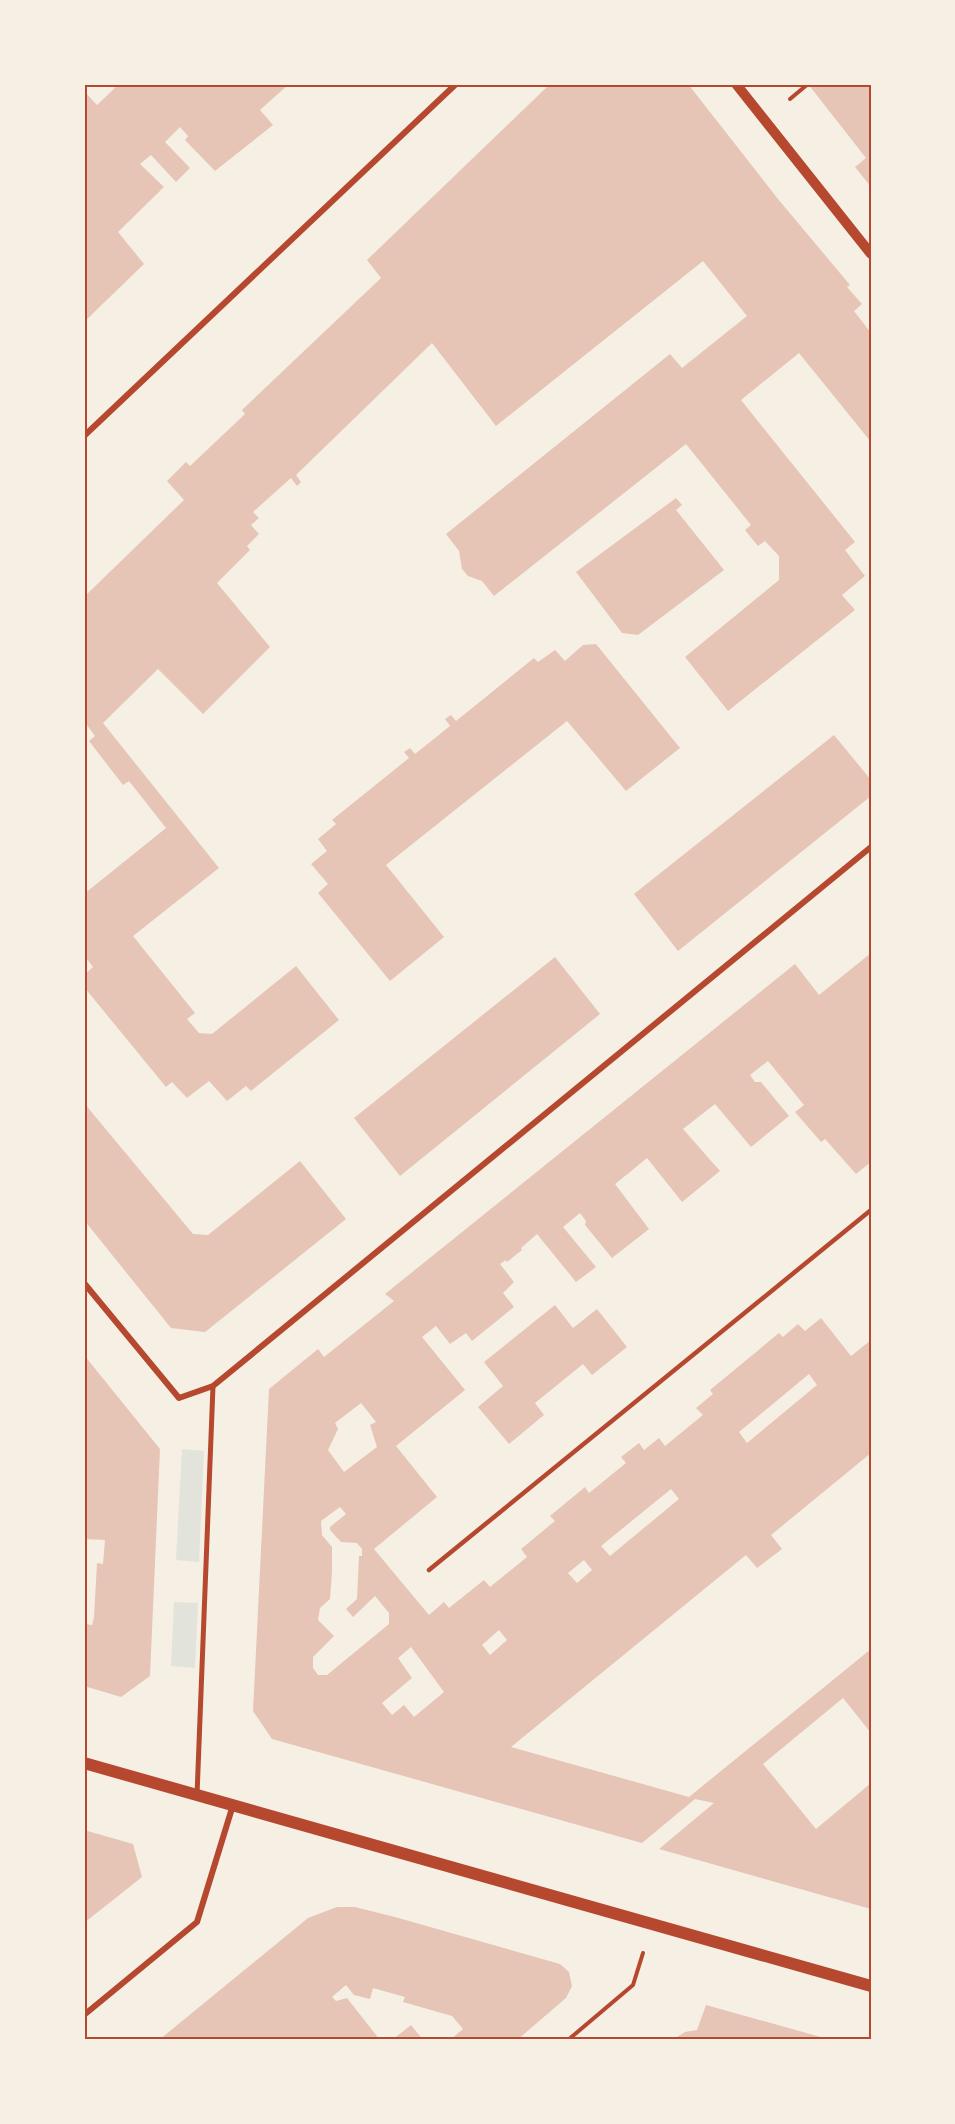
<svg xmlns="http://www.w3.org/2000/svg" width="955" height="2124" font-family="Roboto,sans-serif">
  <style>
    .green { fill: #e2e4dc }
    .building { fill: #e6c5b7; fill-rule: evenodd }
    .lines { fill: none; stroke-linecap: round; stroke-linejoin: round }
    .path { stroke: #b5482f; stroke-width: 4 }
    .service { stroke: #b5482f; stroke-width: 4.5 }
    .pedestrian { stroke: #b5482f; stroke-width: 5 }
    .minor { stroke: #b5482f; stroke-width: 6 }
    .tertiary { stroke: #b5482f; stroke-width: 10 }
    .secondary { stroke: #b5482f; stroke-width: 12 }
    .neatline { fill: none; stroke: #b5482f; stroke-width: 2 }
  </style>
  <rect width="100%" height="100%" fill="#f6efe4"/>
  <!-- green -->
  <g class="green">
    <path d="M 182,1449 L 204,1451 L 199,1562 L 176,1560 Z"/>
    <path d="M 174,1602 L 198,1603 L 195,1668 L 171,1666 Z"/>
  </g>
  <!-- building -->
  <g class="building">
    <path d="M 119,84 L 289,84 L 260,110 L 273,125 L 215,171 L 185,140 L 188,136 L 180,127 L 165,142 L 190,168 L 176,182 L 151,155 L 140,164 L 164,187 L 118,232 L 144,264 L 84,322 L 84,91 L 97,105 Z"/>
    <path d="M 550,84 L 688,84 L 778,199 L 850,285 L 847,287 L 862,304 L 854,311 L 871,333 L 871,442 L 799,353 L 741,400 L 855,542 L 845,550 L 865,576 L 842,595 L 855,610 L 728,711 L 685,657 L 779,580 L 779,556 L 765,541 L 758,546 L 745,530 L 751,525 L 686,444 L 494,596 L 482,581 L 468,576 L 462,569 L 459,551 L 446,534 L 670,354 L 682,368 L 747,316 L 703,261 L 496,426 L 432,343 L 296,475 L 301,482 L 297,486 L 291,478 L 253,512 L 259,518 L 251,525 L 259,534 L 247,546 L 250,550 L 217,583 L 270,647 L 203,714 L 158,669 L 103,723 L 219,868 L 133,936 L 195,1013 L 187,1019 L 199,1033 L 212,1034 L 296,966 L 339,1020 L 251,1091 L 246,1086 L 227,1101 L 209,1081 L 187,1098 L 172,1082 L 166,1087 L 84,987 L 84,975 L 93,967 L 84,955 L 84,894 L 166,828 L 129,781 L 123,785 L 89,741 L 95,736 L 84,721 L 84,597 L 184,500 L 167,481 L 186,462 L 190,466 L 245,414 L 242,410 L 381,278 L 367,260 Z"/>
    <path d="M 808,84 L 871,84 L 871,187 L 855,167 L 866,158 Z"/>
    <path d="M 676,498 L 682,505 L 676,510 L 724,570 L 638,635 L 622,633 L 576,572 Z"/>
    <path d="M 596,644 L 680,748 L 626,791 L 567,721 L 386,865 L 444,937 L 390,981 L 318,893 L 328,884 L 311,864 L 327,851 L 318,839 L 336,824 L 332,820 L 409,758 L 404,752 L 410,748 L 415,754 L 450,726 L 445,719 L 451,715 L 456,721 L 534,658 L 538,662 L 555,650 L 565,661 L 583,645 Z"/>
    <path d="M 834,735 L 871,780 L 871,796 L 678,951 L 634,894 Z"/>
    <path d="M 871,953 L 871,1162 L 856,1174 L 825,1139 L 821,1142 L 795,1112 L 804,1105 L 768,1061 L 750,1075 L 755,1082 L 761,1082 L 789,1116 L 751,1147 L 715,1104 L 683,1129 L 720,1171 L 682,1202 L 647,1158 L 630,1172 L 615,1184 L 649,1229 L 612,1258 L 585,1225 L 586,1221 L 580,1213 L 563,1227 L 596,1267 L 576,1282 L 537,1234 L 521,1248 L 522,1250 L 507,1262 L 506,1260 L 500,1264 L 514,1282 L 503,1293 L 514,1307 L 472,1341 L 466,1333 L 450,1344 L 436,1326 L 422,1337 L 465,1390 L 396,1446 L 437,1497 L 374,1549 L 429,1615 L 444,1602 L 449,1608 L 484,1580 L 490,1587 L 527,1557 L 521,1549 L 555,1521 L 550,1516 L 585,1487 L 589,1493 L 626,1463 L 621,1457 L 639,1443 L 644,1450 L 659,1438 L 665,1446 L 703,1415 L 696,1408 L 713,1394 L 710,1390 L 779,1333 L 783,1337 L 798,1324 L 805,1331 L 821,1318 L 851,1356 L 871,1340 L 871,1453 L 771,1535 L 782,1549 L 757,1568 L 746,1555 L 511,1747 L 689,1797 L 871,1649 L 871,1733 L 843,1698 L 763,1764 L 816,1829 L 871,1783 L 871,1909 L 659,1849 L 714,1803 L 695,1799 L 642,1843 L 272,1739 L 253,1711 L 269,1389 L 318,1349 L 324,1357 L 394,1301 L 385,1294 L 795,964 L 819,995 ZM 809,1374 L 817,1385 L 747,1443 L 739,1432 ZM 361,1403 L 376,1422 L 370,1425 L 377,1447 L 344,1472 L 328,1450 L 338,1429 L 335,1423 ZM 671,1489 L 679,1499 L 610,1556 L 601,1546 ZM 340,1507 L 346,1514 L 330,1527 L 330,1530 L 341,1542 L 357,1543 L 362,1549 L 362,1556 L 359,1556 L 357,1599 L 346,1609 L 353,1617 L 375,1596 L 389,1613 L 389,1624 L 327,1675 L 318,1675 L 313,1668 L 313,1657 L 334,1636 L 318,1620 L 320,1608 L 330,1599 L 332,1572 L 332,1547 L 322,1535 L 321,1521 ZM 584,1560 L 592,1570 L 577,1583 L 568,1573 ZM 499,1630 L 507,1640 L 490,1655 L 482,1645 ZM 411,1647 L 444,1692 L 414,1717 L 404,1705 L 392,1715 L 382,1703 L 412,1678 L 398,1658 Z"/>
    <path d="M 555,957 L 600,1014 L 400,1176 L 354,1118 Z"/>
    <path d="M 84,1103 L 193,1234 L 208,1235 L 300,1161 L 346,1219 L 205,1332 L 171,1328 L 84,1220 Z"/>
    <path d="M 555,1305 L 573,1328 L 597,1309 L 627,1347 L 592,1375 L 583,1364 L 535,1403 L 544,1415 L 509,1444 L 478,1407 L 503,1386 L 484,1362 Z"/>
    <path d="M 84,1355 L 160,1449 L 150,1676 L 121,1697 L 84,1686 L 84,1624 L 92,1625 L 94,1617 L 97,1563 L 103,1564 L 105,1540 L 84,1539 Z"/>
    <path d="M 84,1830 L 133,1844 L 142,1877 L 84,1923 Z"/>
    <path d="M 337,1907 L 355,1907 L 395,1917 L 560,1964 L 569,1972 L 572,1986 L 566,1998 L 517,2040 L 450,2040 L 463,2029 L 452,2016 L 403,2002 L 405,1997 L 373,1988 L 370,1999 L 354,1995 L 346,1985 L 332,1997 L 336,2001 L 347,1998 L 380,2040 L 159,2040 L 308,1918 Z"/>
    <path d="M 706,2005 L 828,2039 L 828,2040 L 672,2040 L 685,2032 L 697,2030 Z"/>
    <path d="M 411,2025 L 423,2040 L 392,2040 Z"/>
  </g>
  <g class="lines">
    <!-- path -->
    <g class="path">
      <path d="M 790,99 L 808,84"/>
      <path d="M 568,2040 L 633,1985 L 643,1953"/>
    </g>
    <!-- service -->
    <path class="service" d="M 429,1570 L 871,1210"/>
    <!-- pedestrian -->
    <path class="pedestrian" d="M 197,1795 L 213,1386"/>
    <!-- minor -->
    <g class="minor">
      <path d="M 84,436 L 456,84"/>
      <path d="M 84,1283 L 179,1398 L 213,1386 L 871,847"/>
      <path d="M 84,2015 L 197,1922 L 233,1805"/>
    </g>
    <!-- tertiary -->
    <path class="tertiary" d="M 736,84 L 871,254"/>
    <!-- secondary -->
    <path class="secondary" d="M 84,1763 L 871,1986"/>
  </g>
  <!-- border -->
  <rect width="955" height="2124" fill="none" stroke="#f6efe4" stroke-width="171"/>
  <rect x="86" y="86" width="784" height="1952" class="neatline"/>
</svg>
